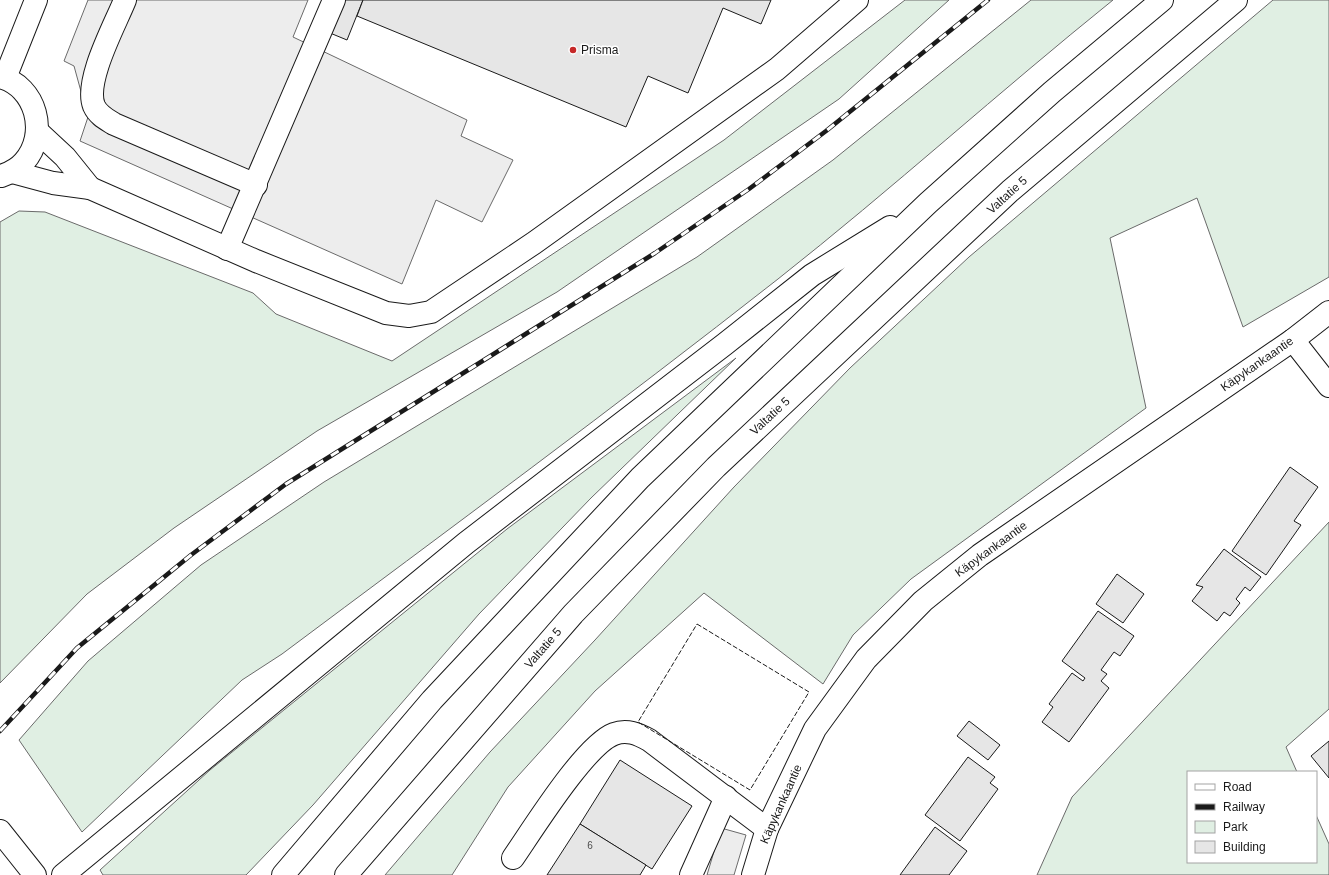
<svg xmlns="http://www.w3.org/2000/svg" width="1329" height="875" font-family="Arial,sans-serif">
  <style>
    .green { fill: #e0efe3; stroke: #6a6a6a }
    .parking { fill: #ededed; stroke: #6a6a6a }
    .building { fill: #e6e6e6; stroke: #1a1a1a }
    .lines { fill: none; stroke-linecap: round; stroke-linejoin: round }
    .minor-casing { stroke: #1a1a1a; stroke-width: 24 }
    .major-casing { stroke: #1a1a1a; stroke-width: 24 }
    .highway-casing { stroke: #1a1a1a; stroke-width: 24 }
    .minor { stroke: #fff; stroke-width: 22 }
    .major { stroke: #fff; stroke-width: 22 }
    .highway { stroke: #fff; stroke-width: 22 }
    .rail-casing { stroke: #1a1a1a; stroke-width: 4.5 }
    .rail { stroke: #fff; stroke-width: 3; stroke-dasharray: 9; stroke-linecap: butt }
    .fence { stroke: #1a1a1a; stroke-width: 1; stroke-dasharray: 5 2; stroke-linecap: butt }
    .poi-dot { fill: #c62828; stroke: #fff; stroke-width: 1.5 }
    .labels { text-anchor: middle; stroke-width: 3; stroke-linejoin: round; paint-order: stroke }
    .number-label { font-size: 10px; fill: #4d4d4d }
    .poi-label { font-size: 12px; fill: #1a1a1a; stroke: #fff; text-anchor: start }
    .street-label { font-size: 12px; fill: #1a1a1a; stroke: #fff }
  </style>
  <rect width="100%" height="100%" fill="#fff"/>
  <!-- green -->
  <g class="green">
    <path d="M 905,0 L 949,0 L 839,99 L 557,292 L 317,431 L 174,528 L 87,594 L 0,683 L 0,222 L 19,211 L 45,212 L 253,293 L 276,314 L 392,361 L 724,140 Z"/>
    <path d="M 1031,0 L 1113,0 C 1000,91 892,189 778,279 C 615,407 448,530 282,654 L 242,680 L 82,832 L 19,740 L 88,661 L 201,565 L 324,482 L 697,257 L 833,160 Z"/>
    <path d="M 1273,0 L 1329,0 L 1329,277 L 1243,327 L 1197,198 L 1110,238 L 1146,408 L 911,579 L 853,635 L 823,684 L 704,593 L 595,691 L 508,787 L 452,875 L 385,875 L 490,752 L 595,640 L 734,487 L 850,368 L 969,257 Z"/>
    <path d="M 736,358 L 591,498 L 479,614 L 313,805 L 246,875 L 103,875 L 100,870 L 210,770 L 507,529 Z"/>
    <path d="M 1329,522 L 1329,709 L 1286,747 L 1297,772 L 1188,772 L 1188,862 L 1316,862 L 1316,815 L 1329,844 L 1329,875 L 1037,875 L 1072,797 Z"/>
  </g>
  <!-- parking -->
  <g class="parking">
    <path d="M 88,0 L 308,0 L 293,37 L 467,120 L 461,136 L 513,160 L 482,222 L 436,200 L 402,284 L 80,141 L 88,117 L 74,66 L 64,61 Z"/>
    <path d="M 721,828 L 746,835 L 734,875 L 707,875 Z"/>
  </g>
  <!-- building -->
  <g class="building">
    <path d="M 343,0 L 363,0 L 347,40 L 330,33 Z"/>
    <path d="M 363,0 L 771,0 L 761,24 L 723,8 L 688,93 L 648,76 L 626,127 L 357,16 Z"/>
    <path d="M 1290,467 L 1318,487 L 1294,521 L 1301,525 L 1266,575 L 1232,551 Z"/>
    <path d="M 1224,549 L 1261,577 L 1250,591 L 1245,587 L 1236,599 L 1240,603 L 1230,616 L 1224,612 L 1217,621 L 1192,601 L 1203,587 L 1196,585 Z"/>
    <path d="M 1117,574 L 1144,594 L 1123,623 L 1096,604 Z"/>
    <path d="M 1098,611 L 1134,636 L 1120,656 L 1114,652 L 1101,670 L 1107,674 L 1101,681 L 1109,688 L 1069,742 L 1042,722 L 1053,707 L 1049,704 L 1072,673 L 1083,681 L 1085,678 L 1062,661 Z"/>
    <path d="M 969,721 L 1000,745 L 988,760 L 957,736 Z"/>
    <path d="M 1329,741 L 1329,778 L 1311,756 Z"/>
    <path d="M 968,757 L 995,777 L 990,783 L 998,789 L 960,841 L 925,815 Z"/>
    <path d="M 620,760 L 692,806 L 652,869 L 580,824 Z"/>
    <path d="M 580,824 L 646,865 L 640,875 L 547,875 Z"/>
    <path d="M 935,827 L 967,851 L 949,875 L 900,875 Z"/>
  </g>
  <g class="lines">
    <!-- minor casing -->
    <g class="minor-casing">
      <g id="minor">
        <path d="M 125,0 C 115,25 84,81 94,106 C 98,115 106,119 114,124 L 256,185"/>
        <path d="M 0,77 C 36,86 49,134 24,162 C 18,169 10,173 1,176"/>
        <path d="M 5,78 L 36,0"/>
        <path d="M 37,131 L 65,157 L 90,188"/>
        <path d="M 12,172 L 53,183 L 90,188 L 256,261 L 386,313 L 409,316 L 431,312 L 534,243 L 777,69 L 857,0"/>
        <path d="M 227,249 L 334,0"/>
        <path d="M 1293,340 L 1329,386"/>
        <path d="M 513,858 C 533,829 585,745 614,734 C 627,729 638,734 649,740 L 767,829"/>
        <path d="M 691,875 L 726,797"/>
        <path d="M 753,875 L 767,829 L 815,729 L 866,659 L 923,601 L 980,555 L 1293,340 L 1329,312"/>
      </g>
    </g>
    <!-- major casing -->
    <g class="major-casing">
      <path id="major" d="M 0,831 L 35,875"/>
    </g>
    <!-- highway casing -->
    <g class="highway-casing">
      <g id="highway">
        <path d="M 63,875 L 466,543 L 725,344 L 812,275 L 890,227"/>
        <path d="M 283,875 L 432,700 L 640,478 L 928,203 L 1052,92 L 1162,0"/>
        <path d="M 346,875 L 573,614 L 716,467 L 1010,191 L 1236,0"/>
      </g>
    </g>
    <!-- minor -->
    <use href="#minor" class="minor"/>
    <!-- major -->
    <use href="#major" class="major"/>
    <!-- highway -->
    <use href="#highway" class="highway"/>
    <!-- rail casing -->
    <g class="rail-casing">
      <path id="rail" d="M 0,731 L 77,648 L 191,555 L 286,484 L 655,253 L 749,189 L 826,131 L 988,0"/>
    </g>
    <!-- rail -->
    <use href="#rail" class="rail"/>
    <!-- fence -->
    <path class="fence" d="M 697,624 L 809,692 L 750,790 L 638,722 Z"/>
  </g>
  <!-- markers -->
  <circle class="poi-dot" cx="573" cy="50" r="4"/>
  <g class="labels">
    <!-- number labels -->
    <g class="number-label">
      <text x="590" y="849">6</text>
    </g>
    <!-- poi labels -->
    <g class="poi-label">
      <text x="581" y="54">Prisma</text>
    </g>
    <!-- street labels -->
    <g class="street-label">
      <text transform="translate(1007 195) rotate(-42)" y="4">Valtatie 5</text>
      <text transform="translate(1257 364) rotate(-35)" y="4">Käpykankaantie</text>
      <text transform="translate(770 416) rotate(-43)" y="4">Valtatie 5</text>
      <text transform="translate(991 549) rotate(-36)" y="4">Käpykankaantie</text>
      <text transform="translate(543 648) rotate(-49)" y="4">Valtatie 5</text>
      <text transform="translate(781 804) rotate(-66)" y="4">Käpykankaantie</text>
    </g>
  </g>
  <!-- legend -->
  <rect x="1187" y="771" width="130" height="92" fill="#ffffff" stroke="#a3a3a3"/>
  <rect x="1195" y="784" width="20" height="6" fill="#ffffff" stroke="#a3a3a3"/>
  <text x="1223" y="791" font-size="12" fill="#1a1a1a">Road</text>
  <rect x="1195" y="804" width="20" height="6" fill="#1a1a1a" stroke="#a3a3a3"/>
  <text x="1223" y="811" font-size="12" fill="#1a1a1a">Railway</text>
  <rect x="1195" y="821" width="20" height="12" fill="#e0efe3" stroke="#a3a3a3"/>
  <text x="1223" y="831" font-size="12" fill="#1a1a1a">Park</text>
  <rect x="1195" y="841" width="20" height="12" fill="#e6e6e6" stroke="#a3a3a3"/>
  <text x="1223" y="851" font-size="12" fill="#1a1a1a">Building</text>
</svg>
